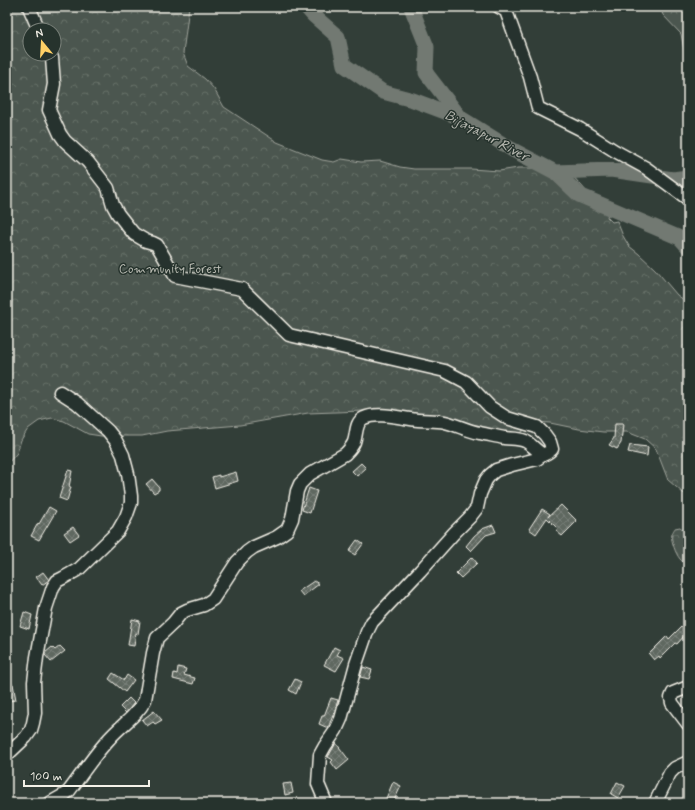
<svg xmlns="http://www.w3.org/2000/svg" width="695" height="810" font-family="Mynerve,sans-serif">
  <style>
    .forest { fill: url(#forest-crowns); stroke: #a0a49c; fill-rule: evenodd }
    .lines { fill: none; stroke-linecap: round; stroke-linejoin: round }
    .river { stroke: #727972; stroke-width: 15 }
    .building { fill: url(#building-cross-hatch); stroke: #f4f1e8 }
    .minor-casing { stroke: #f4f1e8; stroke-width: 15 }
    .minor { stroke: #26332d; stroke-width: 12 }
    .labels { text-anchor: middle; stroke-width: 3; stroke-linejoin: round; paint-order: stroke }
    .park-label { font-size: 13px; fill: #b9bbb2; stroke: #26332d }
    .water-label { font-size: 14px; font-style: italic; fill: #babbb3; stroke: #26332d }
  </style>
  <defs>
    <pattern id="forest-crowns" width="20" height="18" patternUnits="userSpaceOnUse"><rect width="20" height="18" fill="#4c564f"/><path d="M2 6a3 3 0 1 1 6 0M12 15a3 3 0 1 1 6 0" fill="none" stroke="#666f68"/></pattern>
    <pattern id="building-cross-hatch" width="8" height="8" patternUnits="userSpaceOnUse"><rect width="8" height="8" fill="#5f6861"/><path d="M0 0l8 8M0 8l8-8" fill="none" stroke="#777e78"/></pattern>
  </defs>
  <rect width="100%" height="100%" fill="#323e38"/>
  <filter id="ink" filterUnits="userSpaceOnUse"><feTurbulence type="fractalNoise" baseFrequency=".025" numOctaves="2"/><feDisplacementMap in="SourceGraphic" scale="8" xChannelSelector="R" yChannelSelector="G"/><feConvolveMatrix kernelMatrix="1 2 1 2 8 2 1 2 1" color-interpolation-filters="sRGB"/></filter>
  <g filter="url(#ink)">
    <!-- forest -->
    <g class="forest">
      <path d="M 7,7 L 189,7 L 183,53 L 188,66 L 205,79 L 214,89 L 224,107 L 277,142 L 322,160 L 334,162 L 342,159 L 361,162 L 380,161 L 400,167 L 414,169 L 471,169 L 499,171 L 518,168 L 552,168 L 571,174 L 588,193 L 608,203 L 609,210 L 607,217 L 612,222 L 617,221 L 623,236 L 629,246 L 639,254 L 655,269 L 677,295 L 688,303 L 688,495 L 683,493 L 668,480 L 656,449 L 645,439 L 627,432 L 603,432 L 579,429 L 550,423 L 521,421 L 523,432 L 509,434 L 460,424 L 446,417 L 363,411 L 308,413 L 240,425 L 167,431 L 142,436 L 101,436 L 88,434 L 64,421 L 52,418 L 39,421 L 28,429 L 21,440 L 17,453 L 7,464 L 7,189 C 9,183 9,179 7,173 ZM 30,30 L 54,30 L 54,54 L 30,54 Z"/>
      <path d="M 660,7 L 688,7 L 688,65 L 686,61 L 681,34 L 663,15 Z"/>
      <path d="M 680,527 C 685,530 683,534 688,538 L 688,566 C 679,560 676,554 673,544 C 672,541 671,537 672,534 C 672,533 675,528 675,528 Z"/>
    </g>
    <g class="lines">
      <!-- river -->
      <g class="river">
        <path d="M 306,7 L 313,15 L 338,37 L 344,65 L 383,92 L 413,100 L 461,118 L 511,149 L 555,172 L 579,195 L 680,238 L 688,247"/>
        <path d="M 411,7 L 427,47 L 426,73 L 460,117"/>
        <path d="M 555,172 L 611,170 L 673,179 L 688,177"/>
      </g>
    </g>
    <!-- building -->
    <g class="building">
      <path d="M 615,424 L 623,424 L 621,443 L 617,449 L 609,445 L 614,438 Z"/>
      <path d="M 630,445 L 648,447 L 647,456 L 628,452 Z"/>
      <path d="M 361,463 L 366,468 L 357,476 L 352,471 Z"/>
      <path d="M 68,470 L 72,471 L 69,487 L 71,487 L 67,501 L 59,498 Z"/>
      <path d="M 236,472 L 238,481 L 215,488 L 212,477 L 219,475 L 219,477 Z"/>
      <path d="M 152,479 L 159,487 L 159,490 L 154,493 L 146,484 Z"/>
      <path d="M 309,488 L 317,491 L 310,513 L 302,510 Z"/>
      <path d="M 561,505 L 577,521 L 562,536 L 556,531 L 558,529 L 547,518 L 536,534 L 529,529 L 542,509 L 550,514 L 548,517 Z"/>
      <path d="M 49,507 L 56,511 L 39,540 L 31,536 L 38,523 L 39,524 Z"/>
      <path d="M 493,525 L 496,532 L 486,535 L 471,551 L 466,546 L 474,536 L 482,529 Z"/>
      <path d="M 73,527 L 79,535 L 70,541 L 64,533 Z"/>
      <path d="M 357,540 L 363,544 L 355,555 L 349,551 Z"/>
      <path d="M 472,557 L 477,563 L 461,578 L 456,573 Z"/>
      <path d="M 43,572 L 49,580 L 42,585 L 36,577 Z"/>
      <path d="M 314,581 L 319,584 L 303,596 L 299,591 Z"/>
      <path d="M 24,612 L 32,615 L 29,629 L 20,626 Z"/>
      <path d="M 132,619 L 140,621 L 138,634 L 136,633 L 134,646 L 128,645 Z"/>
      <path d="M 681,627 L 687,633 L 677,644 L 675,643 L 660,658 L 659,656 L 654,660 L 649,654 L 667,636 L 669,639 Z"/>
      <path d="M 60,646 L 65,651 L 51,662 L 45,655 L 45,653 L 52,647 L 55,650 Z"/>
      <path d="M 334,647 L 340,650 L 337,655 L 344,658 L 336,671 L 324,665 Z"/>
      <path d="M 178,667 L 186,669 L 184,675 L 195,678 L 193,684 L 173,679 L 174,673 L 177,674 Z"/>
      <path d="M 363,667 L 372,670 L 369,679 L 360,677 Z"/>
      <path d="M 113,673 L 124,680 L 127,675 L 134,680 L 125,692 L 109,679 Z"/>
      <path d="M 295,679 L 301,682 L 296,694 L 289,690 Z"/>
      <path d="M 13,684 L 16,700 L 9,701 L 7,685 Z"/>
      <path d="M 129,698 L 134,703 L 126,713 L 120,707 Z"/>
      <path d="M 331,698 L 338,700 L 334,714 L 334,713 L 328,728 L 319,724 L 322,716 L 324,716 Z"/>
      <path d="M 154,711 L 162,720 L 155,724 L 153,722 L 147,726 L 142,720 Z"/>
      <path d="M 336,743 L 349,760 L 337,770 L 331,762 L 333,760 L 328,757 Z"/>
      <path d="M 393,782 L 401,786 L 393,803 L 384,803 Z"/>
      <path d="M 617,782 L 625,786 L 618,798 L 611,794 Z"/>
      <path d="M 291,783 L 293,793 L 285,795 L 283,784 Z"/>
    </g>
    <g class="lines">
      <!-- minor casing -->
      <g class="minor-casing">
        <g id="minor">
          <path d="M 29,7 L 39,30"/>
          <path d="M 499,7 L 506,11 L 530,77 L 538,108 L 580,129 L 615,151 L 646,168 L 688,199"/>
          <path d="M 50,54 L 52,58 L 54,84 L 49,110 L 60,134 L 65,141 L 88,162 L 108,188 L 113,205 L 118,214 L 129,228 L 134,234 L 146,241 L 153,243 L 157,245 L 175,276 L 242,289 L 289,335 L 445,371 L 466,382 L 490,407 L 507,418 L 537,427 L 545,435 L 550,442 L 552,449 C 550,451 548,453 545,454 C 539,455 531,443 525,441 C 518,438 511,439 504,438 C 496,436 488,435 480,433 C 468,431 457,425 445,422 C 436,420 427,421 418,420 C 403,419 378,411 364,418 C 355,422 357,434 354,442 C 352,447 348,451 345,454 L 310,474 L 300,484 L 297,491 L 292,519 L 287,530 L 277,537 L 254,547 L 247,552 L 237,562 L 213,599 L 204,605 L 187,610 L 181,613 L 173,623 L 157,638 L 153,653 L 145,700 C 137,716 121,725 109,739 C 94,755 82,774 69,791 L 64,795 L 50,803"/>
          <path d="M 688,687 L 673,693 L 671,698 L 672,703 L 688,724"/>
          <path d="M 7,755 L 26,737 L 31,730 L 33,723 L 35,713 L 34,682 L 37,657 L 46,608 L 53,587 L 57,581 L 63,578 L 79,569 L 118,531 L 126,517 L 131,503 L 131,496 L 128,474 L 123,455 L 116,441 L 108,431 L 77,403 L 60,392"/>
          <path d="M 326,803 L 318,784 L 320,755 L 325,746 L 336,730 L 341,719 L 356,664 L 367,632 L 372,622 L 420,571 L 454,533 L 470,517 L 477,508 L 480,494 L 486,480 L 490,475 L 496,470 L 512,465 L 537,459 L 544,454"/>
          <path d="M 655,803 L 670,773 L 675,768 L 688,762"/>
        </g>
      </g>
      <!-- minor -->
      <use href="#minor" class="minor"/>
    </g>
  </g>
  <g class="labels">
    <!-- park labels -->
    <g class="park-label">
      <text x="170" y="273">Community Forest</text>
    </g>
    <!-- water labels -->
    <g class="water-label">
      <text transform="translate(487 135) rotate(28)" y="5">Bijayapur River</text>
    </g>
  </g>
  <!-- margin -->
  <rect width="695" height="810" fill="none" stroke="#26332d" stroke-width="24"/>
  <rect x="12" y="12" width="671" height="786" fill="none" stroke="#f4f1e8" stroke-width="1.5" filter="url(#ink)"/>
  <!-- north arrow -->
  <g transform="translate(42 42) rotate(342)"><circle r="19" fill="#26332d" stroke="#787f78"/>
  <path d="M0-3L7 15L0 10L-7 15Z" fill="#ffd166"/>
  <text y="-6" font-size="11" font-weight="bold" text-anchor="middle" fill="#f4f1e8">N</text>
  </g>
  <!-- scale -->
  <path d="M24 780v6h125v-6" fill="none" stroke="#f4f1e8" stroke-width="2"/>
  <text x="30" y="780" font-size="12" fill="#f4f1e8" stroke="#26332d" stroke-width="3" paint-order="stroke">100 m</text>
</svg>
